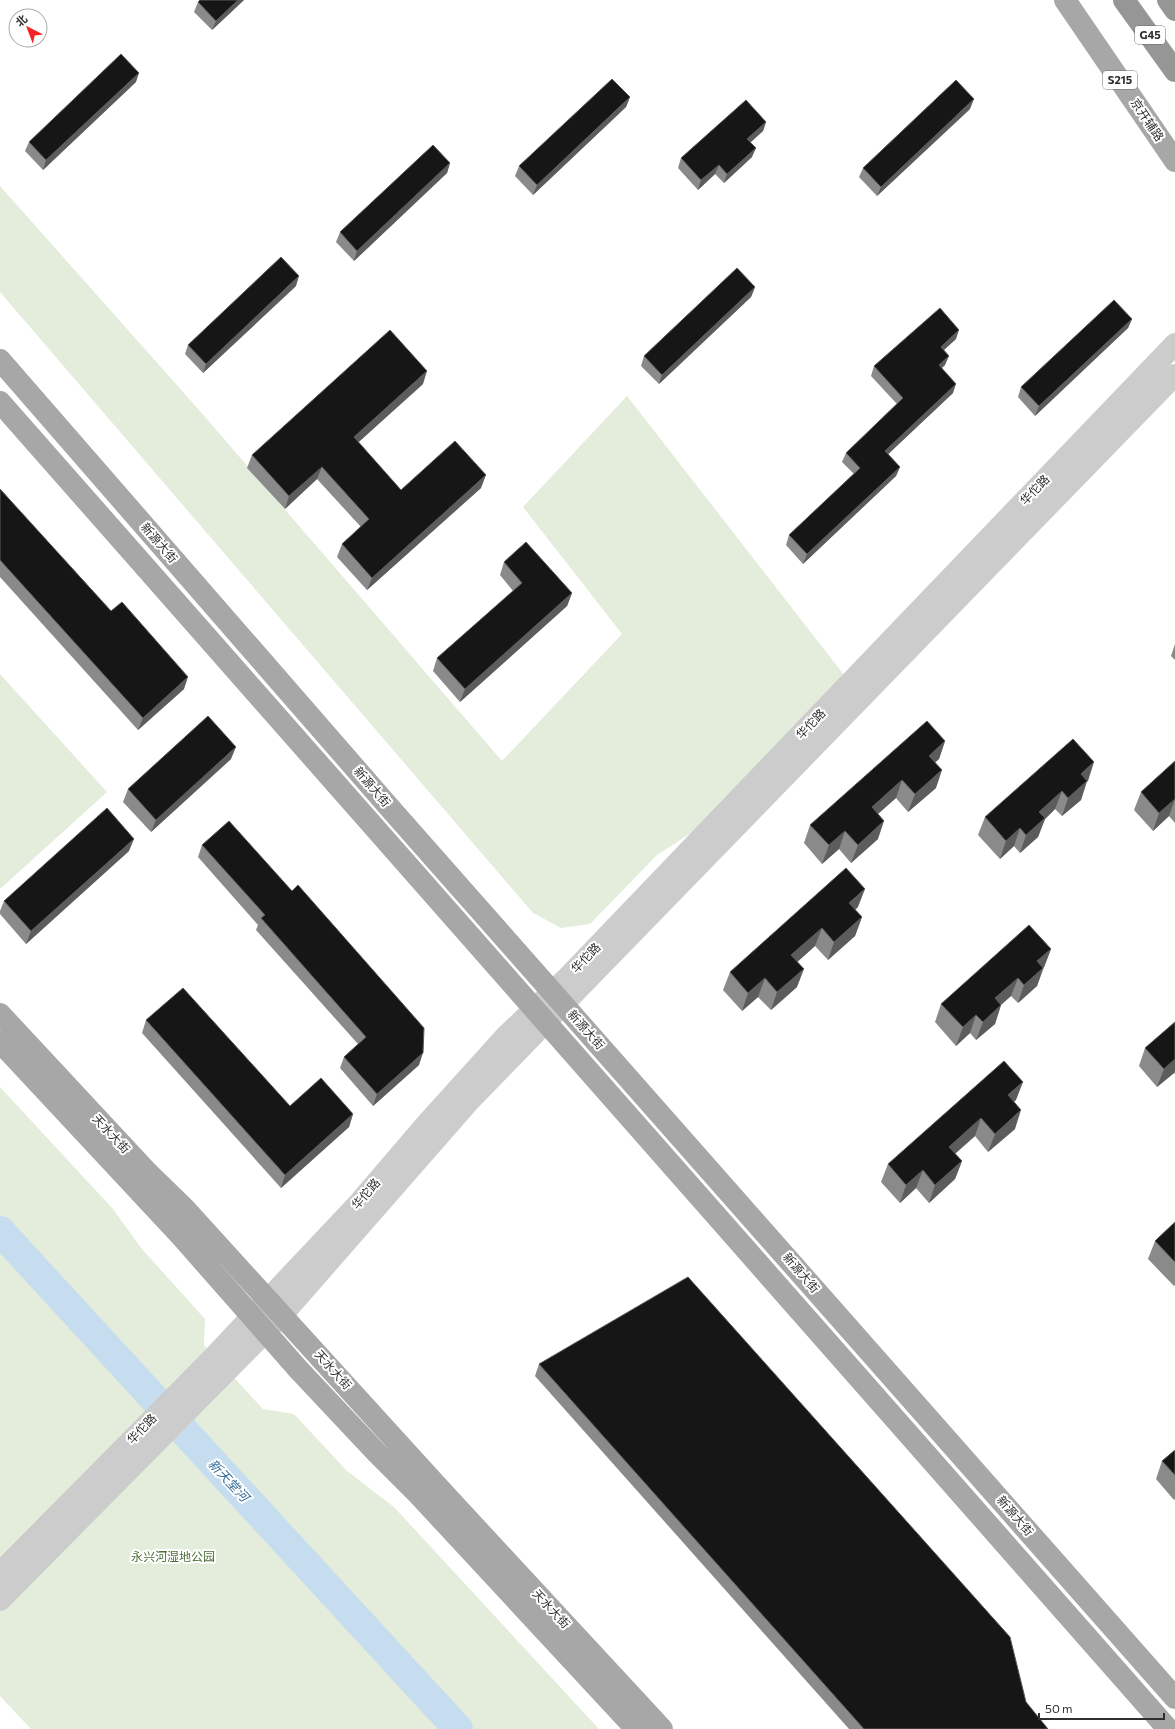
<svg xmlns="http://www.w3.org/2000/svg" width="1175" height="1729" font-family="Commissioner,'Noto Sans SC',sans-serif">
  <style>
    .green { fill: #e4eddb }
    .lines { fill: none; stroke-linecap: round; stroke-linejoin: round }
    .river { stroke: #c6dcef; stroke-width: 30 }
    .minor { stroke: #ccc; stroke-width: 22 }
    .major { stroke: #a7a7a7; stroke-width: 22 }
    .highway { stroke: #969696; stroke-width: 22 }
    .wall { fill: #8a8a8a }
    .shaded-wall { fill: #5c5c5c }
    .building { fill: #161616; stroke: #5c5c5c }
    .labels { text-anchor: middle; stroke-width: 4; stroke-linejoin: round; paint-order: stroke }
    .shield { fill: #fff; stroke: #6d6d6d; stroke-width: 1 }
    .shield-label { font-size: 11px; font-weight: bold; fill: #2f2f2f }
    .street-label { font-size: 12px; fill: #2f2f2f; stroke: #fff }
    .park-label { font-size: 12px; fill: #4e6f38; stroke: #fff }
    .water-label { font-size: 13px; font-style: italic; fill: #356c99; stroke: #fff }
  </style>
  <rect width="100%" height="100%" fill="#fff"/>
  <!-- green -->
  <g class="green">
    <path d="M 0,186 L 199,410 L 502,761 L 622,634 L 523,507 L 627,396 L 848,680 L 727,810 L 657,855 L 590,924 L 561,928 L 533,913 L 0,292 Z"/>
    <path d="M 0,674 L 107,792 L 0,889 Z"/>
    <path d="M 0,1087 L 113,1209 L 141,1248 L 205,1319 L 204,1345 L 263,1409 L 294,1414 L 347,1471 L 394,1507 L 599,1729 L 31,1729 L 0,1696 Z"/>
  </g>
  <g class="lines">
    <!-- river -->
    <path class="river" d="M 0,1231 L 458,1729"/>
    <!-- minor -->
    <g class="minor">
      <path d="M 0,1573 L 208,1363 L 359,1203 L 430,1120 L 505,1037 L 566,979 L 1175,344"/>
      <path d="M 0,1600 L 282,1315 L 470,1100 L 1175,375"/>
    </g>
    <!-- major -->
    <g class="major">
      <path d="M 1065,0 L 1175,161"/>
      <path d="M 0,360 L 389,807 L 1175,1698"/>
      <path d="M 0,402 L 1168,1729"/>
      <path d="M 0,1014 L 148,1173 L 185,1209 L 437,1486 L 662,1729"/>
      <path d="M 0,1042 L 182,1237 L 298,1369 L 376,1452 L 418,1494 L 636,1729"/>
    </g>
    <!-- highway -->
    <g class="highway">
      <path d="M 1124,0 L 1175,71"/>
      <path d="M 1168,0 L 1175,10"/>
    </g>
  </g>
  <!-- wall -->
  <g class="wall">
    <path d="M 200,0 L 244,0 L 212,30 L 194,12 L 198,2 Z"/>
    <path d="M 136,82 L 43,170 L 25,151 L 29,142 Z"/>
    <path d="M 630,97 L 626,107 L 533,195 L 515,176 L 519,166 Z"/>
    <path d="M 970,109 L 877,196 L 859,177 L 863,168 Z"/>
    <path d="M 766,122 L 763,131 L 751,142 L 752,157 L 724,183 L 715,174 L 698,190 L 678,168 L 681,158 Z"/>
    <path d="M 450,163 L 447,173 L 354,261 L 336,242 L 340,232 Z"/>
    <path d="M 296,286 L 203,373 L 185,354 L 188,345 Z"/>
    <path d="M 755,287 L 751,297 L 659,384 L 641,366 L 644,356 Z"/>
    <path d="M 1132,319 L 1128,328 L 1035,416 L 1018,397 L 1021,387 Z"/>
    <path d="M 956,339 L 944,350 L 945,365 L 942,368 L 953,393 L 888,454 L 900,467 L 896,476 L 803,564 L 786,545 L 789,535 L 854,474 L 842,462 L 846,453 L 897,404 L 871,376 L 874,366 Z"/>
    <path d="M 423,384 L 358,442 L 401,490 L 481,488 L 367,590 L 337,557 L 342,544 L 361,527 L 317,479 L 285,509 L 247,468 L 252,455 Z"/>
    <path d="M 0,489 L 111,611 L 184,689 L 138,730 L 0,577 Z"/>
    <path d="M 504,562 L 572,593 L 567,606 L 460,702 L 433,671 L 437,658 L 513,591 L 500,575 Z"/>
    <path d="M 1175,644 L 1175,660 L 1171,656 Z"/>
    <path d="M 945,741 L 939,759 L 935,762 L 936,788 L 908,812 L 896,798 L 878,814 L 878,839 L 851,863 L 839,849 L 822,864 L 804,843 L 810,825 Z"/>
    <path d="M 231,759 L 151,832 L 123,802 L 128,789 Z"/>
    <path d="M 1175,761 L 1175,823 L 1169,816 L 1153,831 L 1134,810 L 1141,792 Z"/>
    <path d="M 1087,781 L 1081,800 L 1062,816 L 1055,809 L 1045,819 L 1038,837 L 1020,853 L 1014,846 L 1000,859 L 978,835 L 985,817 L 1088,781 Z"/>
    <path d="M 202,845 L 419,1065 L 373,1106 L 340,1068 L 344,1057 L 358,1044 L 256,930 L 258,925 L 198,857 Z"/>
    <path d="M 129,851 L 26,944 L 0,914 L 0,911 L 4,901 Z"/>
    <path d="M 858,907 L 855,910 L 862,917 L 855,936 L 828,960 L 815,946 L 797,962 L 797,987 L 771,1010 L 758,997 L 742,1011 L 723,990 L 730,972 Z"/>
    <path d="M 1051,949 L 1037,986 L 1018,1003 L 1011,996 L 1001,1005 L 995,1024 L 976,1040 L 970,1033 L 956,1046 L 935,1022 L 941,1004 Z"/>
    <path d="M 146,1020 L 290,1106 L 353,1114 L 349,1127 L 281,1188 L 142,1033 Z"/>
    <path d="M 1175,1022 L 1175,1074 L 1174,1073 L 1157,1087 L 1139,1066 L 1145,1048 Z"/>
    <path d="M 1016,1100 L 1014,1102 L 1015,1129 L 988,1152 L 975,1136 L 955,1154 L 962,1161 L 955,1179 L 929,1203 L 916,1188 L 900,1203 L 881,1182 L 888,1164 Z"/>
    <path d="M 1175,1222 L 1175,1285 L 1174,1286 L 1148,1259 L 1155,1241 Z"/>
    <path d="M 539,1364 L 1026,1702 L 1048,1729 L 849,1729 L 535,1376 Z"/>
    <path d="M 1175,1450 L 1175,1499 L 1174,1500 L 1156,1479 L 1162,1461 Z"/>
  </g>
  <!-- shaded-wall -->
  <g class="shaded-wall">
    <path d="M 238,0 L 244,0 L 212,30 L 216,21 Z"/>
    <path d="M 139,73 L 136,82 L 43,170 L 46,160 Z"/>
    <path d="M 630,97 L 626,107 L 533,195 L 537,185 Z"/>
    <path d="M 974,99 L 970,109 L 877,196 L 881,187 Z"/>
    <path d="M 766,122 L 763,131 L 744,148 L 747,139 Z"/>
    <path d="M 756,148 L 752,157 L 724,183 L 727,174 Z"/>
    <path d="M 450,163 L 447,173 L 354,261 L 357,251 Z"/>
    <path d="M 719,165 L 715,174 L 698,190 L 701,180 Z"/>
    <path d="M 299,276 L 296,286 L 203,373 L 206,364 Z"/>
    <path d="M 755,287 L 751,297 L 659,384 L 662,375 Z"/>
    <path d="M 1132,319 L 1128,328 L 1035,416 L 1039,406 Z"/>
    <path d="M 959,330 L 956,339 L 937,356 L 941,347 Z"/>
    <path d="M 949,356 L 945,365 L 935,374 L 939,365 Z"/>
    <path d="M 427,371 L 423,384 L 350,450 L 354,437 Z"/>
    <path d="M 956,384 L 953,393 L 882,460 L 885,451 Z"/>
    <path d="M 322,467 L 317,479 L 285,509 L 289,496 Z"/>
    <path d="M 900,467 L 896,476 L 803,564 L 807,554 Z"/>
    <path d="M 486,475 L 481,488 L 367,590 L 372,578 Z"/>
    <path d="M 572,593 L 567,606 L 460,702 L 465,689 Z"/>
    <path d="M 188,677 L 184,689 L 138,730 L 143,718 Z"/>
    <path d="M 945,741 L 939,759 L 923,774 L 929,756 Z"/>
    <path d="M 236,747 L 231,759 L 151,832 L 156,820 Z"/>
    <path d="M 1094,762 L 1088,781 L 1074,792 L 1081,774 Z"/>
    <path d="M 942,770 L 936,788 L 908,812 L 915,794 Z"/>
    <path d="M 902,780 L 896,798 L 865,825 L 872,807 Z"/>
    <path d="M 1087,781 L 1081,800 L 1062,816 L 1068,798 Z"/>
    <path d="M 1062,791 L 1055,809 L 1045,819 L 1038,837 L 1020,853 L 1026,835 L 1039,812 Z"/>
    <path d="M 1175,799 L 1169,816 L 1153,831 L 1159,813 Z"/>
    <path d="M 884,821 L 878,839 L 851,863 L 858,845 Z"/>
    <path d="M 1020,828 L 1014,846 L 1000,859 L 1006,841 Z"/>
    <path d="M 845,831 L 839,849 L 822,864 L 829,845 Z"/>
    <path d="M 134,839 L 129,851 L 26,944 L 31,931 Z"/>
    <path d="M 865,889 L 858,907 L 842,921 L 849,903 Z"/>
    <path d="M 862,917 L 855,936 L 828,960 L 834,942 Z"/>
    <path d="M 822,928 L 815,946 L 785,973 L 791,955 Z"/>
    <path d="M 1051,949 L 1044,967 L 1031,979 L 1037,961 Z"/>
    <path d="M 1043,968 L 1037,986 L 1018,1003 L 1024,985 Z"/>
    <path d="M 804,969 L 797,987 L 771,1010 L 777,992 Z"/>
    <path d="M 765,978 L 758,997 L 742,1011 L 748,993 Z"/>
    <path d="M 1018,978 L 1011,996 L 988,1016 L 995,998 Z"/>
    <path d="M 1001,1005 L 995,1024 L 976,1040 L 983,1022 Z"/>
    <path d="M 976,1015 L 970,1033 L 956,1046 L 963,1027 Z"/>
    <path d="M 423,1053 L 419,1065 L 373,1106 L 377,1094 Z"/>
    <path d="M 1175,1059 L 1175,1069 L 1174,1073 L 1157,1087 L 1164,1069 Z"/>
    <path d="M 1023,1082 L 1016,1100 L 1001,1113 L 1008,1095 Z"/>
    <path d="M 1021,1110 L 1015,1129 L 988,1152 L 995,1134 Z"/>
    <path d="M 353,1114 L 349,1127 L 281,1188 L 285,1175 Z"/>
    <path d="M 981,1118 L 975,1136 L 942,1165 L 949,1147 Z"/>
    <path d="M 962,1161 L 955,1179 L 929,1203 L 935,1185 Z"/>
    <path d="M 923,1170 L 916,1188 L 900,1203 L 906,1185 Z"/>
  </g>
  <!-- building -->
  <g class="building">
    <path d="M 200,0 L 238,0 L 216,21 L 198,2 Z"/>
    <path d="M 121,54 L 139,73 L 46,160 L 29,142 Z"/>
    <path d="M 612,79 L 630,97 L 537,185 L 519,166 Z"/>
    <path d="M 956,80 L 974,99 L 881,187 L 863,168 Z"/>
    <path d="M 746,100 L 766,122 L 747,139 L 756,148 L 727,174 L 719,165 L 701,180 L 681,158 Z"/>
    <path d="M 433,145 L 450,163 L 357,251 L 340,232 Z"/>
    <path d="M 281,257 L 299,276 L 206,364 L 188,345 Z"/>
    <path d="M 737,268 L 755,287 L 662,375 L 644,356 Z"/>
    <path d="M 1114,300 L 1132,319 L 1039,406 L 1021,387 Z"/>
    <path d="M 940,308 L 959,330 L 941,347 L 949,356 L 939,365 L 956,384 L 885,451 L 900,467 L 807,554 L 789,535 L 860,468 L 846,453 L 903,398 L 874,366 Z"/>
    <path d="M 390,330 L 427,371 L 354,437 L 401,490 L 455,441 L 486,475 L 372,578 L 342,544 L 369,519 L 322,467 L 289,496 L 252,455 Z"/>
    <path d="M 0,489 L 111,611 L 122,602 L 188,677 L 143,718 L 0,560 Z"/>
    <path d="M 526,542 L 572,593 L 465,689 L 437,658 L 522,583 L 504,562 Z"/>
    <path d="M 208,716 L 236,747 L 156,820 L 128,789 Z"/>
    <path d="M 927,721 L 945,741 L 929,756 L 942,770 L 915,794 L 902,780 L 872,807 L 884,821 L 858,845 L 845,831 L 829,845 L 810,825 Z"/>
    <path d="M 1073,739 L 1094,762 L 1081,774 L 1087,781 L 1068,798 L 1062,791 L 1039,812 L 1045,818 L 1026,835 L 1020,828 L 1006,841 L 985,817 Z"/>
    <path d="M 1175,761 L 1175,799 L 1159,813 L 1141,792 Z"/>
    <path d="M 107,808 L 134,839 L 31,931 L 4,901 Z"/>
    <path d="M 229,821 L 292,891 L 298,885 L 424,1028 L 423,1053 L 377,1094 L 344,1057 L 366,1037 L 261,918 L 265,915 L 202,845 Z"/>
    <path d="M 846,868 L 865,889 L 849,903 L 862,917 L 834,942 L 822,928 L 791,955 L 804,969 L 777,992 L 765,978 L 748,993 L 730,972 Z"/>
    <path d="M 1029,925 L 1051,949 L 1037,961 L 1043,968 L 1024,985 L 1018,978 L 995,998 L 1001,1005 L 983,1022 L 976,1015 L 963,1027 L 941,1004 Z"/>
    <path d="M 183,988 L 290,1106 L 321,1078 L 353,1114 L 285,1175 L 146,1020 Z"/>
    <path d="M 1175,1022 L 1175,1059 L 1164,1069 L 1145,1048 Z"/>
    <path d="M 1004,1061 L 1023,1082 L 1008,1095 L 1021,1110 L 995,1134 L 981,1118 L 949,1147 L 962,1161 L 935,1185 L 923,1170 L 906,1185 L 888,1164 Z"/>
    <path d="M 1175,1222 L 1175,1262 L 1155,1241 Z"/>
    <path d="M 688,1277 L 1010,1637 L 1026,1702 L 1048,1729 L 864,1729 L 539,1364 Z"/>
    <path d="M 1175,1450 L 1175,1475 L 1162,1461 Z"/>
  </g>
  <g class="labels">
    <!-- shield labels -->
    <g class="shield">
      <rect x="1135" y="26" width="30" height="18" rx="3"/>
      <rect x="1103" y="71" width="34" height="18" rx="3"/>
    </g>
    <g class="shield-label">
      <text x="1150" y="39">G45</text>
      <text x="1120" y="84">S215</text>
    </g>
    <!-- street labels -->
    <g class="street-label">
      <text transform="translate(1147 120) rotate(56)" y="4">京开辅路</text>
      <text transform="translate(1035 490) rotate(-46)" y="4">华佗路</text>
      <text transform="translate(159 543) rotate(49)" y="4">新源大街</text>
      <text transform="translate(811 724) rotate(-46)" y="4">华佗路</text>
      <text transform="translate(372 787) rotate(49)" y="4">新源大街</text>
      <text transform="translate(586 958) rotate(-46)" y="4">华佗路</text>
      <text transform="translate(586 1030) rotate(48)" y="4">新源大街</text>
      <text transform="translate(111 1134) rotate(47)" y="4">天水大街</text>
      <text transform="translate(366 1194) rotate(-49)" y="4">华佗路</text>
      <text transform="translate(801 1273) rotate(49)" y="4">新源大街</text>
      <text transform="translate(333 1370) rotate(48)" y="4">天水大街</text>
      <text transform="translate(142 1429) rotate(-46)" y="4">华佗路</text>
      <text transform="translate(1015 1516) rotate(49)" y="4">新源大街</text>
      <text transform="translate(551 1609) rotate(47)" y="4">天水大街</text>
    </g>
    <!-- park labels -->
    <g class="park-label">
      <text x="173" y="1561">永兴河湿地公园</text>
    </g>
    <!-- water labels -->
    <g class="water-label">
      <text transform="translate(229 1480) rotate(47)" y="5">新天堂河</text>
    </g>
  </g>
  <!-- north arrow -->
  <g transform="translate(28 28) rotate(318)"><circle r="19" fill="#ffffff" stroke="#acacac"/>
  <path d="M0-3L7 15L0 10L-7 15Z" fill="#f52224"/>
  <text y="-6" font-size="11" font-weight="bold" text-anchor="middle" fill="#2f2f2f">北</text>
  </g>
  <!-- scale -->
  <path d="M1039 1713v6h125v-6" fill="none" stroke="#2f2f2f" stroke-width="2"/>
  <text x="1045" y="1713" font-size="12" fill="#2f2f2f" stroke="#ffffff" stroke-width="3" paint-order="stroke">50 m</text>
</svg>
